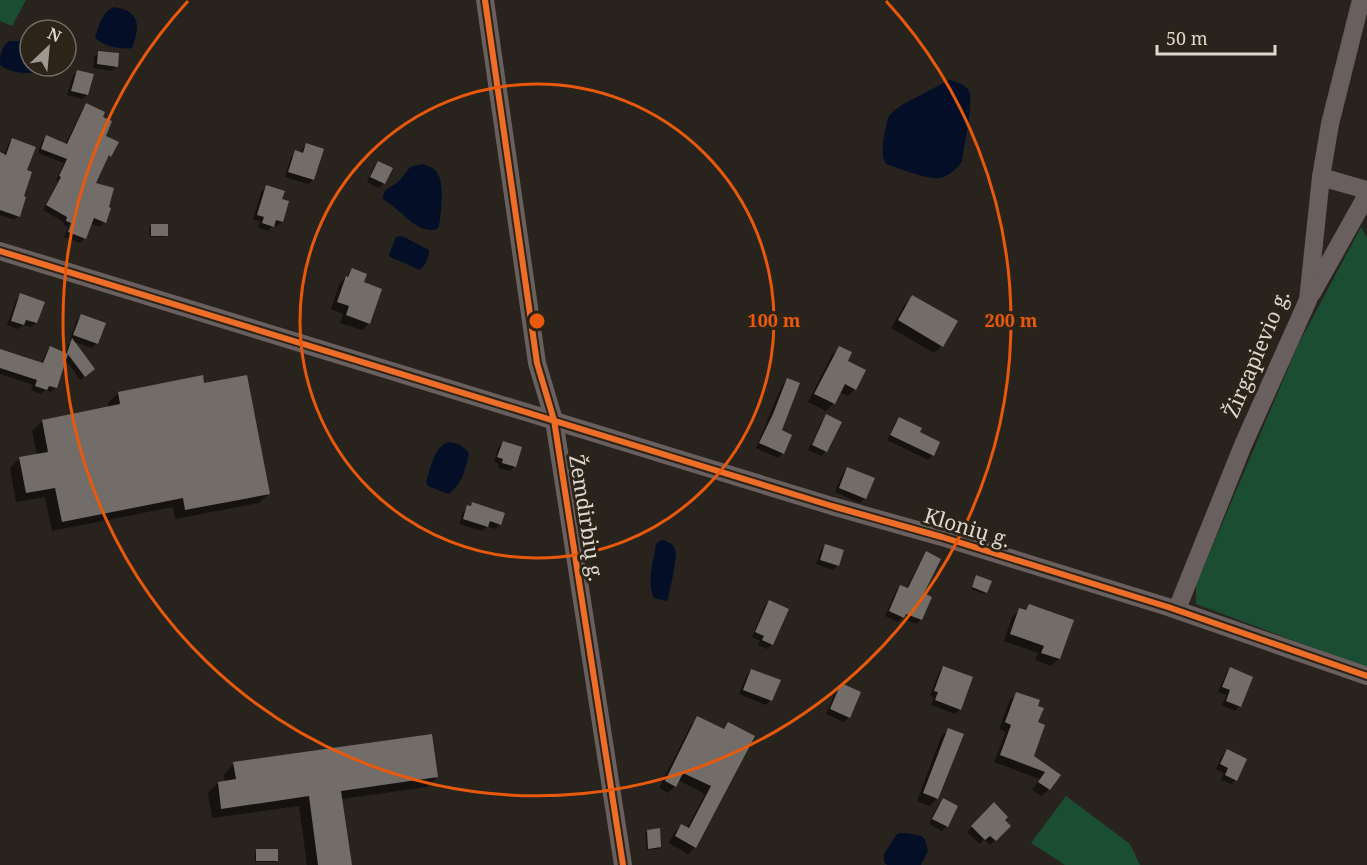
<svg xmlns="http://www.w3.org/2000/svg" width="1367" height="865" font-family="'Noto Serif',serif">
  <style>
    .green { fill: #1b4d33 }
    .water { fill: #040f27 }
    .shadow { fill: #0007 }
    .building { fill: #736d69 }
    .lines { fill: none; stroke-linecap: round; stroke-linejoin: round }
    .minor { stroke: #6a5f5f; stroke-width: 18 }
    .cycleway-casing { stroke: #2c2419; stroke-width: 10 }
    .cycleway { stroke: #ee6e29; stroke-width: 6 }
    .ring { fill: none; stroke: #e8590c; stroke-width: 3 }
    .labels { text-anchor: middle; stroke-width: 6; stroke-linejoin: round; paint-order: stroke }
    .street-label { font-size: 21px; fill: #ddd7d0; stroke: #2c2419 }
    .centre { fill: #e8590c; stroke: #2c2419; stroke-width: 3 }
    .ring-label { font-size: 18px; text-anchor: middle; font-weight: bold; fill: #e8590c; stroke: #2c2419; stroke-width: 6; stroke-linejoin: round; paint-order: stroke }
  </style>
  <rect width="100%" height="100%" fill="#28231d"/>
  <!-- green -->
  <g class="green">
    <path d="M 0,0 L 26,0 L 12,26 L 0,21 Z"/>
    <path d="M 1361,227 L 1367,238 L 1367,668 L 1196,604 L 1196,585 L 1298,345 Z"/>
    <path d="M 1066,796 L 1130,844 L 1140,865 L 1065,865 L 1031,843 Z"/>
  </g>
  <!-- water -->
  <g class="water">
    <path d="M 114,7 C 141,11 140,27 132,48 C 120,50 104,46 95,38 C 98,26 102,12 114,7 Z"/>
    <path d="M 10,41 L 30,41 L 30,66 L 48,66 C 41,75 19,74 9,70 C 6,69 3,67 0,65 C 0,56 1,45 10,41 Z"/>
    <path d="M 949,80 C 956,81 965,84 969,91 C 974,102 964,146 962,161 C 957,169 948,177 939,178 C 928,180 898,168 886,164 C 879,155 885,127 889,116 C 892,112 896,109 900,106 Z"/>
    <path d="M 422,164 C 427,166 432,167 435,170 C 446,180 441,213 439,226 L 437,229 C 420,234 407,217 395,208 C 391,204 387,202 383,199 C 383,187 392,188 400,180 C 403,176 407,171 410,167 Z"/>
    <path d="M 402,236 L 429,250 C 429,258 426,264 420,270 L 390,257 L 389,254 L 396,237 Z"/>
    <path d="M 449,442 C 459,443 463,446 469,453 C 466,468 462,486 448,494 L 428,486 L 426,482 C 431,468 433,447 449,442 Z"/>
    <path d="M 663,540 C 668,542 673,543 675,549 C 678,558 670,588 668,599 L 666,601 L 654,598 C 646,582 654,561 656,544 L 659,541 Z"/>
    <path d="M 900,833 L 906,833 L 922,836 L 926,842 L 928,851 L 921,865 L 887,865 L 884,862 L 884,854 L 897,834 Z"/>
  </g>
  <!-- shadow -->
  <g class="shadow">
    <path d="M 99,52 L 116,66 L 112,71 L 93,68 L 94,57 Z"/>
    <path d="M 77,72 L 87,95 L 82,99 L 67,95 L 73,76 Z"/>
    <path d="M 86,105 L 101,117 L 104,136 L 110,156 L 105,160 L 94,184 L 104,222 L 100,227 L 90,223 L 85,238 L 80,243 L 64,237 L 68,227 L 63,225 L 64,222 L 43,210 L 58,181 L 56,180 L 64,163 L 38,153 L 42,141 L 47,137 L 65,145 L 82,110 Z"/>
    <path d="M 12,140 L 25,171 L 18,216 L 14,220 L 0,215 L 0,154 L 4,155 L 8,144 Z"/>
    <path d="M 307,145 L 313,180 L 308,184 L 285,177 L 291,157 L 296,152 L 301,154 L 302,149 Z"/>
    <path d="M 378,163 L 384,183 L 379,188 L 367,182 L 373,168 Z"/>
    <path d="M 266,187 L 280,200 L 282,222 L 277,226 L 273,225 L 268,231 L 258,228 L 260,221 L 253,219 L 261,192 Z"/>
    <path d="M 151,226 L 166,235 L 164,237 L 150,237 L 149,228 Z"/>
    <path d="M 352,270 L 362,283 L 369,323 L 362,330 L 340,323 L 343,314 L 331,309 L 339,285 Z"/>
    <path d="M 20,295 L 36,323 L 31,327 L 23,325 L 18,329 L 7,325 L 16,300 Z"/>
    <path d="M 912,297 L 942,346 L 934,353 L 891,328 L 905,304 Z"/>
    <path d="M 81,316 L 97,343 L 92,348 L 72,341 L 89,373 L 80,380 L 65,359 L 55,388 L 51,392 L 45,390 L 41,394 L 31,390 L 33,385 L 0,374 L 0,351 L 41,364 L 46,353 L 50,348 L 65,354 L 68,345 L 72,341 L 70,340 L 76,321 Z"/>
    <path d="M 840,347 L 855,389 L 848,396 L 839,392 L 833,404 L 826,411 L 808,402 L 832,355 Z"/>
    <path d="M 787,380 L 780,431 L 790,436 L 782,454 L 778,458 L 756,448 L 782,385 Z"/>
    <path d="M 203,385 L 269,493 L 259,503 L 175,519 L 173,507 L 52,531 L 45,497 L 16,502 L 10,468 L 20,458 L 37,455 L 32,431 L 42,421 L 109,408 L 108,403 L 118,393 Z"/>
    <path d="M 826,416 L 826,451 L 821,456 L 808,450 L 822,421 Z"/>
    <path d="M 899,419 L 933,455 L 928,460 L 887,440 L 895,423 Z"/>
    <path d="M 503,443 L 520,448 L 514,467 L 510,471 L 498,468 L 499,464 L 494,462 L 498,448 Z"/>
    <path d="M 848,468 L 865,498 L 860,503 L 835,492 L 843,473 Z"/>
    <path d="M 473,504 L 500,524 L 495,529 L 487,526 L 482,531 L 459,524 L 463,512 Z"/>
    <path d="M 826,546 L 838,565 L 833,570 L 816,564 L 821,550 Z"/>
    <path d="M 926,553 L 921,620 L 916,624 L 902,618 L 898,622 L 885,616 L 896,591 L 900,586 L 906,589 L 922,558 Z"/>
    <path d="M 975,579 L 986,592 L 984,594 L 971,589 Z"/>
    <path d="M 769,602 L 772,644 L 767,649 L 758,645 L 760,641 L 752,637 L 764,607 Z"/>
    <path d="M 1029,606 L 1072,621 L 1059,659 L 1051,666 L 1035,660 L 1038,653 L 1004,641 L 1012,617 L 1020,610 L 1024,611 Z"/>
    <path d="M 943,667 L 960,709 L 955,714 L 931,705 L 934,697 L 930,696 L 939,672 Z"/>
    <path d="M 1230,669 L 1240,706 L 1235,711 L 1222,705 L 1227,695 L 1218,692 L 1226,674 Z"/>
    <path d="M 751,670 L 771,700 L 766,705 L 739,694 L 747,675 Z"/>
    <path d="M 842,685 L 849,717 L 844,722 L 826,714 L 837,689 Z"/>
    <path d="M 1017,693 L 1036,723 L 1032,757 L 1059,775 L 1049,789 L 1042,796 L 1032,790 L 1040,779 L 994,762 L 1006,732 L 999,729 L 1010,700 Z"/>
    <path d="M 698,718 L 722,730 L 728,724 L 695,847 L 688,854 L 669,843 L 674,833 L 681,826 L 687,828 L 705,794 L 678,780 L 675,786 L 668,793 L 659,788 L 691,725 Z"/>
    <path d="M 949,729 L 937,798 L 930,806 L 917,801 L 941,737 Z"/>
    <path d="M 1227,751 L 1236,780 L 1231,784 L 1221,780 L 1224,773 L 1216,769 L 1222,756 Z"/>
    <path d="M 234,764 L 437,777 L 427,787 L 341,799 L 351,865 L 307,865 L 299,806 L 212,818 L 208,793 L 218,783 L 225,782 L 224,774 Z"/>
    <path d="M 943,800 L 947,826 L 942,831 L 929,824 L 938,805 Z"/>
    <path d="M 994,805 L 1009,826 L 990,845 L 984,839 L 980,844 L 967,832 Z"/>
    <path d="M 647,831 L 660,847 L 658,849 L 647,850 L 645,833 Z"/>
    <path d="M 256,851 L 277,860 L 275,862 L 255,862 L 255,853 Z"/>
  </g>
  <!-- building -->
  <g class="building">
    <path d="M 98,51 L 119,53 L 118,67 L 97,64 Z"/>
    <path d="M 77,70 L 94,74 L 88,95 L 71,91 Z"/>
    <path d="M 86,103 L 105,112 L 103,117 L 112,121 L 106,136 L 119,142 L 111,157 L 109,155 L 96,183 L 114,188 L 109,207 L 111,208 L 106,223 L 94,218 L 86,239 L 68,232 L 71,223 L 66,221 L 67,217 L 46,205 L 61,177 L 59,176 L 67,159 L 41,149 L 46,135 L 67,144 Z"/>
    <path d="M 12,138 L 36,147 L 27,170 L 32,172 L 24,196 L 26,197 L 20,217 L 0,210 L 0,152 L 6,155 Z"/>
    <path d="M 306,143 L 324,149 L 314,180 L 288,172 L 295,150 L 303,153 Z"/>
    <path d="M 378,161 L 393,168 L 385,184 L 370,177 Z"/>
    <path d="M 266,185 L 285,191 L 282,199 L 289,201 L 283,222 L 276,220 L 274,227 L 262,223 L 264,217 L 257,215 Z"/>
    <rect x="151" y="224" width="17" height="12"/>
    <path d="M 352,268 L 367,274 L 364,282 L 382,289 L 370,324 L 346,315 L 349,306 L 337,302 L 346,276 L 348,277 Z"/>
    <path d="M 20,293 L 45,302 L 37,323 L 26,320 L 24,325 L 11,321 Z"/>
    <path d="M 912,295 L 958,321 L 943,347 L 898,320 Z"/>
    <path d="M 81,314 L 106,323 L 98,344 L 73,335 Z"/>
    <path d="M 72,338 L 95,369 L 85,377 L 67,353 Z"/>
    <path d="M 50,346 L 68,354 L 57,388 L 49,386 L 47,390 L 35,386 L 37,380 L 0,368 L 0,349 L 43,363 Z"/>
    <path d="M 839,346 L 852,352 L 848,361 L 866,370 L 856,390 L 845,384 L 835,404 L 814,394 Z"/>
    <path d="M 203,375 L 204,383 L 247,375 L 270,494 L 185,510 L 183,498 L 62,522 L 55,488 L 26,493 L 19,457 L 48,452 L 42,420 L 120,404 L 118,392 Z"/>
    <path d="M 787,378 L 800,383 L 782,430 L 792,435 L 784,454 L 759,443 L 773,414 Z"/>
    <path d="M 826,414 L 842,422 L 827,452 L 812,445 Z"/>
    <path d="M 899,417 L 922,428 L 920,432 L 940,442 L 934,456 L 890,435 Z"/>
    <path d="M 503,441 L 522,447 L 516,467 L 502,463 L 503,459 L 497,457 Z"/>
    <path d="M 847,467 L 875,478 L 866,499 L 839,488 Z"/>
    <path d="M 472,502 L 505,513 L 501,525 L 490,521 L 488,527 L 463,519 L 467,505 L 471,506 Z"/>
    <path d="M 825,544 L 844,550 L 839,566 L 820,560 Z"/>
    <path d="M 926,551 L 941,559 L 924,593 L 932,597 L 922,620 L 906,614 L 904,618 L 889,611 L 900,585 L 908,588 Z"/>
    <path d="M 976,575 L 992,581 L 987,593 L 972,587 Z"/>
    <path d="M 769,600 L 789,609 L 773,645 L 762,640 L 764,636 L 755,632 Z"/>
    <path d="M 1029,604 L 1074,620 L 1060,659 L 1041,653 L 1044,646 L 1010,634 L 1019,608 L 1026,610 Z"/>
    <path d="M 943,666 L 973,677 L 961,710 L 935,700 L 938,692 L 934,691 Z"/>
    <path d="M 1230,667 L 1253,677 L 1241,707 L 1226,701 L 1230,690 L 1222,687 Z"/>
    <path d="M 751,669 L 781,680 L 772,701 L 743,690 Z"/>
    <path d="M 841,683 L 861,692 L 850,718 L 830,709 Z"/>
    <path d="M 1016,692 L 1040,700 L 1038,706 L 1044,708 L 1038,722 L 1045,725 L 1034,756 L 1061,775 L 1050,790 L 1038,782 L 1045,772 L 1000,755 L 1011,725 L 1005,722 Z"/>
    <path d="M 697,716 L 724,729 L 728,722 L 755,736 L 696,848 L 675,836 L 681,824 L 689,828 L 711,786 L 683,773 L 676,787 L 665,781 Z"/>
    <path d="M 948,728 L 964,734 L 938,799 L 923,793 Z"/>
    <path d="M 432,734 L 438,777 L 341,791 L 352,865 L 318,865 L 309,796 L 221,809 L 218,782 L 236,779 L 233,762 Z"/>
    <path d="M 1227,749 L 1247,759 L 1237,781 L 1225,775 L 1228,768 L 1220,764 Z"/>
    <path d="M 943,798 L 958,806 L 948,827 L 932,819 Z"/>
    <path d="M 994,802 L 1008,817 L 1005,820 L 1011,826 L 996,841 L 990,836 L 985,840 L 971,826 Z"/>
    <path d="M 660,828 L 661,847 L 648,849 L 647,830 Z"/>
    <rect x="256" y="849" width="22" height="12"/>
  </g>
  <g class="lines">
    <!-- minor -->
    <g class="minor">
      <path d="M 485,0 L 537,363 L 554,420 L 623,865"/>
      <path d="M 1321,177 L 1367,190"/>
      <path d="M 0,251 L 832,506 L 942,537 L 1168,607 L 1367,676"/>
      <path d="M 1312,293 L 1367,195"/>
      <path d="M 1177,609 L 1243,445 L 1308,300 L 1321,177 L 1330,124 L 1361,0"/>
    </g>
    <!-- cycleway casing -->
    <g class="cycleway-casing">
      <g id="cycleway">
        <path d="M 485,0 L 537,363 L 554,420 L 623,865"/>
        <path d="M 0,251 L 832,506 L 942,537 L 1168,607 L 1367,676"/>
      </g>
    </g>
    <!-- cycleway -->
    <use href="#cycleway" class="cycleway"/>
  </g>
  <!-- distance rings -->
  <g class="ring">
    <circle cx="537" cy="321" r="237"/>
    <path d="M886 1A474 474 0 1 1 188 1"/>
  </g>
  <g class="labels">
    <!-- street labels -->
    <g class="street-label">
      <text transform="translate(1257 354) rotate(-67)" y="7">Žirgapievio g.</text>
      <text transform="translate(586 518) rotate(81)" y="7">Žemdirbių g.</text>
      <text transform="translate(967 528) rotate(17)" y="7">Klonių g.</text>
    </g>
  </g>
  <circle cx="537" cy="321" r="9" class="centre"/>
  <g class="ring-label">
    <text x="774" y="327">100 m</text>
    <text x="1011" y="327">200 m</text>
  </g>
  <!-- north arrow -->
  <g transform="translate(48 48) rotate(26)"><circle r="28" fill="#2c2419" stroke="#736c62" stroke-width="1.5"/>
  <path d="M0-4.5L10 22L0 15L-10 22Z" fill="#9e9891"/>
  <text y="-9" font-size="16" font-weight="bold" text-anchor="middle" fill="#ddd7d0">N</text>
  </g>
  <!-- scale -->
  <path d="M1157 45v9h118v-9" fill="none" stroke="#ddd7d0" stroke-width="3"/>
  <text x="1166" y="45" font-size="18" fill="#ddd7d0" stroke="#2c2419" stroke-width="4.5" paint-order="stroke">50 m</text>
</svg>
